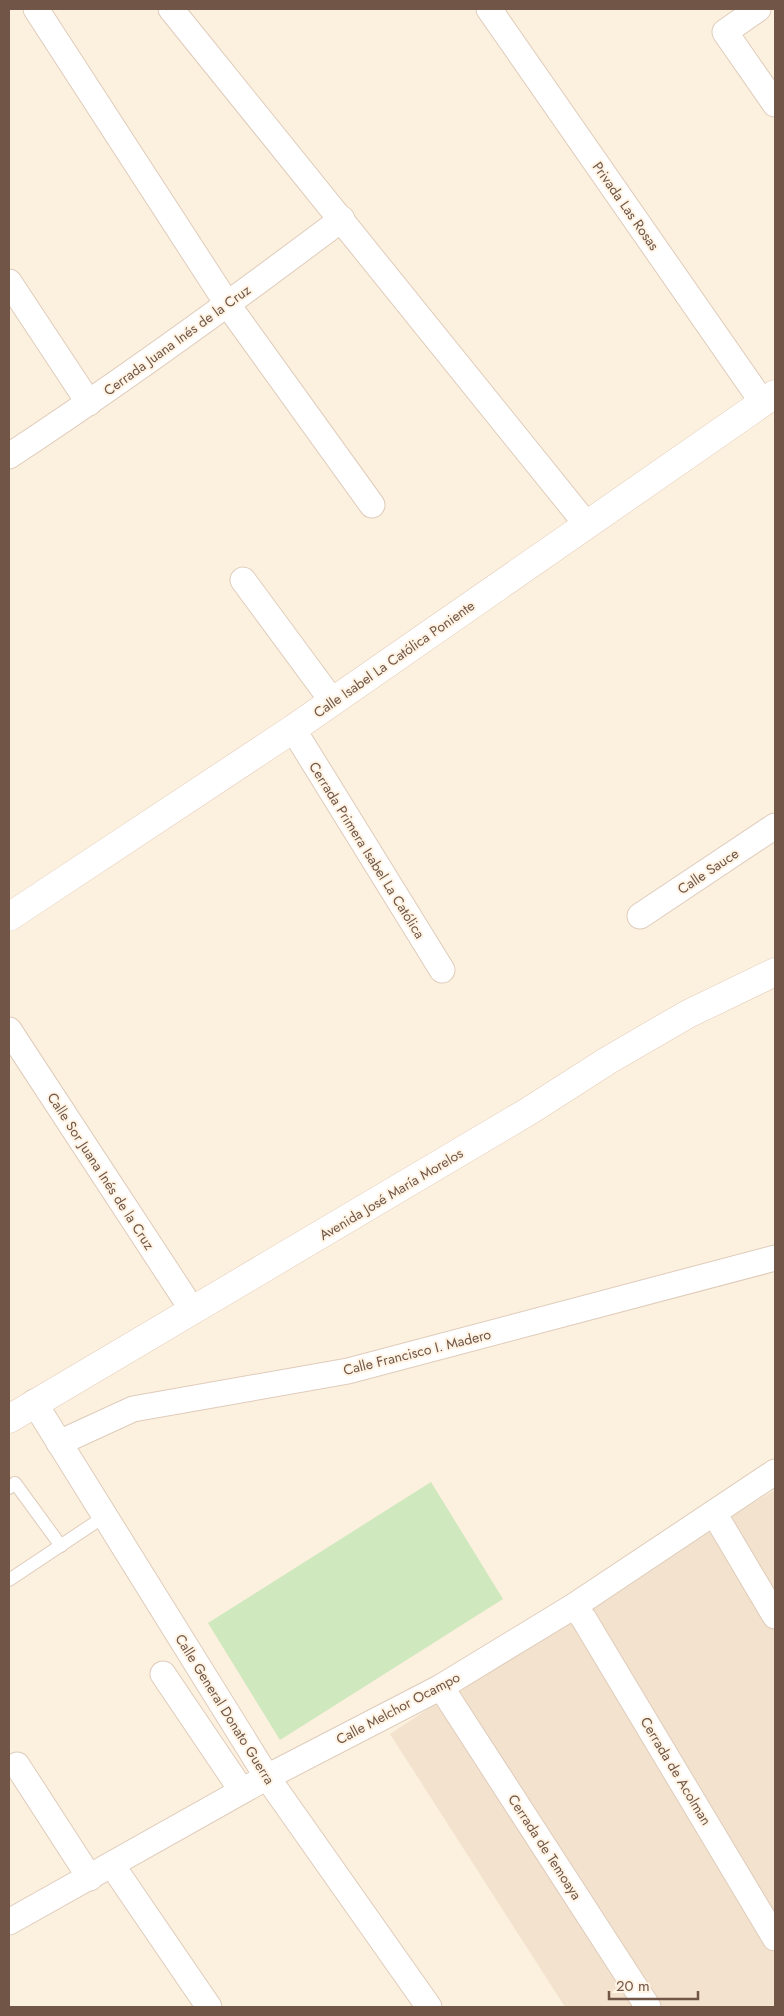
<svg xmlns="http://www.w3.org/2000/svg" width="784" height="2016" font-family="Jost,sans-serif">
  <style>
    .residential { fill: #f3e2cd }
    .green { fill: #cfe8be }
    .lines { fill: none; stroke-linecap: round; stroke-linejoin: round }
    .service-casing { stroke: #dfccbb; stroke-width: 14 }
    .minor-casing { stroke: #dfccbb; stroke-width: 27 }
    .secondary-casing { stroke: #e4cdb9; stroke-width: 29 }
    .service { stroke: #fff; stroke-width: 12 }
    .minor { stroke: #fff; stroke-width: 25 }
    .secondary { stroke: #fff; stroke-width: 28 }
    .labels { text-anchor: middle; stroke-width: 4; stroke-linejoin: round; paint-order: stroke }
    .street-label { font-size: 14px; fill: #715647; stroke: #fff4e4 }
  </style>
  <rect width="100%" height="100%" fill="#fcf0df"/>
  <!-- residential -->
  <path class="residential" d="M 775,1490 L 775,2007 L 565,2007 L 390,1734 L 650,1563 Z"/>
  <!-- green -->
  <path class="green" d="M 431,1482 L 503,1599 L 280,1740 L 208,1623 Z"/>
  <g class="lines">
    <!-- service casing -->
    <g class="service-casing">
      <g id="service">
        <path d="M 9,1488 L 15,1483 L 61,1546"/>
        <path d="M 9,1580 L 105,1516"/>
      </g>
    </g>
    <!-- minor casing -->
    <g class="minor-casing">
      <g id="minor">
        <path d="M 36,9 L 228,305 L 372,505"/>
        <path d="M 171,9 L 587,525"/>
        <path d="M 489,9 L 763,403"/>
        <path d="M 758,9 L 725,32 L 775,104"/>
        <path d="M 9,282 L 89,403"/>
        <path d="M 9,456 C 123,381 233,301 342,219"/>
        <path d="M 243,580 L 333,702"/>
        <path d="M 293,729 L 442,970"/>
        <path d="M 640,916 L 775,826"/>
        <path d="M 9,1030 L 193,1311"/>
        <path d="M 34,1402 L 267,1777 L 429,2007"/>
        <path d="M 59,1443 L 133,1409 L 348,1371 L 775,1258"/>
        <path d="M 714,1513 L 775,1616"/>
        <path d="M 574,1606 L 584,1619 L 775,1938"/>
        <path d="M 163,1674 L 242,1791"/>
        <path d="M 441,1687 L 648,2007"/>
        <path d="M 17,1765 L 90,1878"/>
        <path d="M 112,1865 L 209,2007"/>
        <path d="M 9,1922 L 267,1777 L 441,1687 L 574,1606 L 775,1472"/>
      </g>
    </g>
    <!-- secondary casing -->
    <g class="secondary-casing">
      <g id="secondary">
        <path d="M 9,917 L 293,729 L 775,394"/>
        <path d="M 9,1419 L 529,1111 L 607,1061 L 688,1014 L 775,972"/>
      </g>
    </g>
    <!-- service -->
    <use href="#service" class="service"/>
    <!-- minor -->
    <use href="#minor" class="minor"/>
    <!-- secondary -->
    <use href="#secondary" class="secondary"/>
  </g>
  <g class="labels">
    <!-- street labels -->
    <g class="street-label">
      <text transform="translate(626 206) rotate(55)" y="5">Privada Las Rosas</text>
      <text transform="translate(177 340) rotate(-36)" y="5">Cerrada Juana Inés de la Cruz</text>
      <text transform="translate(394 659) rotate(-35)" y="5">Calle Isabel La Católica Poniente</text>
      <text transform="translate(367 850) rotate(58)" y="5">Cerrada Primera Isabel La Católica</text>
      <text transform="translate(708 871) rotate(-34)" y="5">Calle Sauce</text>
      <text transform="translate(101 1171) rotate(57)" y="5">Calle Sor Juana Inés de la Cruz</text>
      <text transform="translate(391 1194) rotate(-31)" y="5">Avenida José María Morelos</text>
      <text transform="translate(417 1352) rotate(-14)" y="5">Calle Francisco I. Madero</text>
      <text transform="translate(398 1708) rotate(-28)" y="5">Calle Melchor Ocampo</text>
      <text transform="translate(225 1709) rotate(58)" y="5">Calle General Donato Guerra</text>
      <text transform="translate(676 1771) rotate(59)" y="5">Cerrada de Acolman</text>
      <text transform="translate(545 1847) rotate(57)" y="5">Cerrada de Temoaya</text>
    </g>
  </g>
  <!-- border -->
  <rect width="784" height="2016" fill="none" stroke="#715647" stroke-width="20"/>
  <!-- scale -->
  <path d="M609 1991v8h89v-8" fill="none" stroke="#715647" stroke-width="2.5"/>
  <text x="616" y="1991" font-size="15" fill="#715647" stroke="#fff4e4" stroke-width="4" paint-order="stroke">20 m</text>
</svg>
